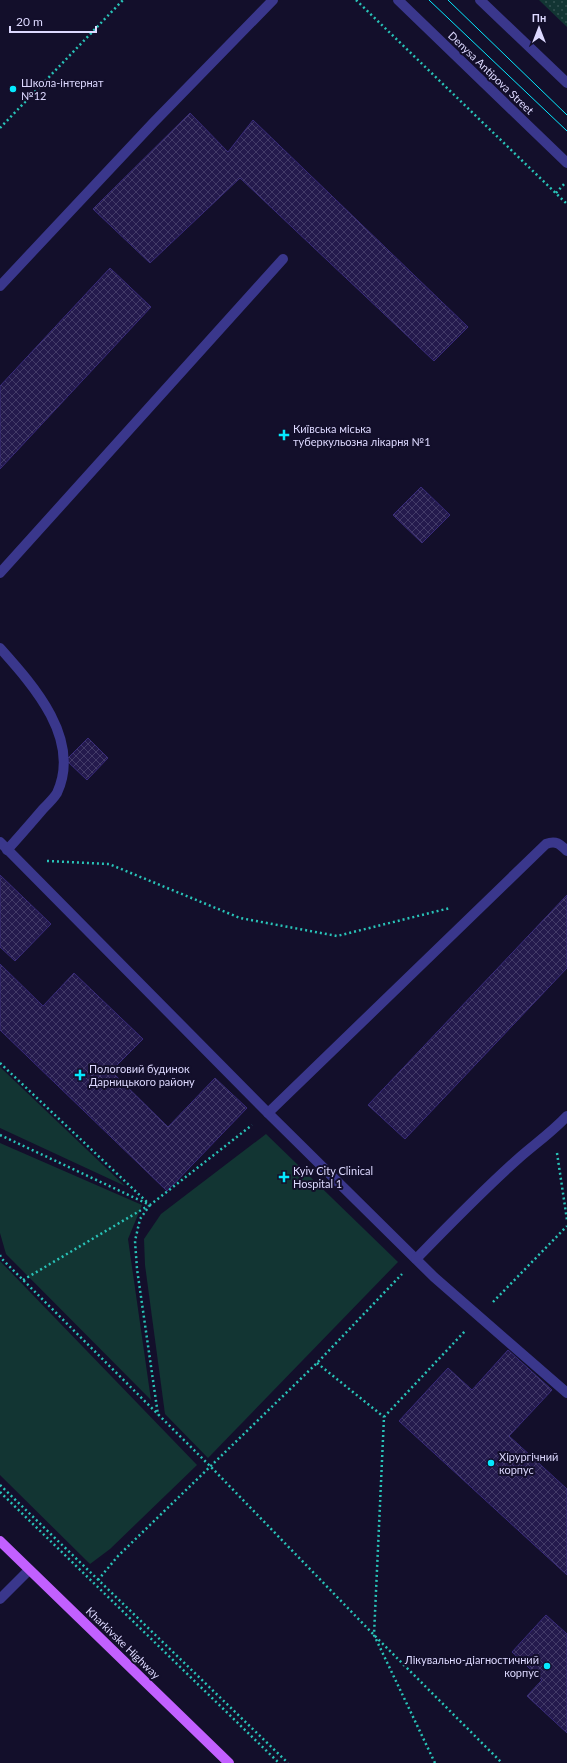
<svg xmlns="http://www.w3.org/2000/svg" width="567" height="1763" font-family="Lato,sans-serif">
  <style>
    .grass { fill: #123533 }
    .park { fill: url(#park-dots) }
    .building { fill: url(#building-cross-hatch); stroke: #392b7a }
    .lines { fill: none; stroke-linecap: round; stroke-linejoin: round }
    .path { stroke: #29c3b8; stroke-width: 2.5; stroke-dasharray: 2 3; stroke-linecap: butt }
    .minor { stroke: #3a378c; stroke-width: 10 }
    .major { stroke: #c260ff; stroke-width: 10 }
    .tram { stroke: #05e9ff; stroke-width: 1 }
    .poi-dot { fill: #05e9ff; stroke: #130f2b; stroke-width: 1.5 }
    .labels { text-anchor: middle; stroke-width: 4; stroke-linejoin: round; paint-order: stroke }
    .street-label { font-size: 11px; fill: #ddd9ff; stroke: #130f2b }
    .poi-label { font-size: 11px; fill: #ddd9ff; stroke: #130f2b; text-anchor: start }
  </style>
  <defs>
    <pattern id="park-dots" width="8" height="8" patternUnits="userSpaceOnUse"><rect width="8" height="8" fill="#123533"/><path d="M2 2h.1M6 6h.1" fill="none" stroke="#345252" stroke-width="1.8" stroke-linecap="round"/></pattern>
    <pattern id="building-cross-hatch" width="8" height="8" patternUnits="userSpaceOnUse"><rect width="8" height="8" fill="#241a4d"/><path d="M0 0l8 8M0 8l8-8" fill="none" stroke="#433b68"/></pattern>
  </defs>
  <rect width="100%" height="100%" fill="#130f2b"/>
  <!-- grass -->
  <g class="grass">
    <path d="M 0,1067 L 125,1186 L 0,1128 Z"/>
    <path d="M 266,1134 L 398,1262 L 208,1458 L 165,1414 L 145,1265 L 144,1239 L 161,1214 Z"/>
    <path d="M 0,1143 L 142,1205 L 128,1239 L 151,1400 L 6,1254 L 0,1233 Z"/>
    <path d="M 0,1261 L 197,1465 L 110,1549 L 90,1564 L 0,1475 Z"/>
  </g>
  <!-- park -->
  <path class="park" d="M 539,0 L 567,0 L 567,27 Z"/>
  <!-- building -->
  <g class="building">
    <path d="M 190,113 L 228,152 L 253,120 L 468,327 L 434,361 L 240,178 L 150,263 L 93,209 Z"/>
    <path d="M 110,268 L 151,307 L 0,469 L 0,386 Z"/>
    <path d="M 421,487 L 450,515 L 422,543 L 393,515 Z"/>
    <path d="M 88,738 L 108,758 L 87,780 L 66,760 Z"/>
    <path d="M 0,875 L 51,924 L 15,961 L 0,947 Z"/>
    <path d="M 567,895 L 567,968 L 405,1139 L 368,1105 Z"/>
    <path d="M 0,964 L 43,1006 L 74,973 L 143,1039 L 111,1071 L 168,1127 L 215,1078 L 247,1108 L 167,1191 L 0,1030 Z"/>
    <path d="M 508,1350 L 552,1390 L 509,1436 L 567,1489 L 567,1575 L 399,1421 L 448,1368 L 472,1390 Z"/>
    <path d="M 546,1615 L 567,1634 L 567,1733 L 527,1696 L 542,1680 L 512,1652 Z"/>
  </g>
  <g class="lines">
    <!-- path -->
    <g class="path">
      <path d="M 356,0 L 567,204"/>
      <path d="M 0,128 L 123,0"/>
      <path d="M 556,193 L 565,183"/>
      <path d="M 47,861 L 109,864 L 240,918 L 337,936 L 450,908"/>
      <path d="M 0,1063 L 148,1203"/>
      <path d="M 0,1135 L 150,1205 L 252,1125"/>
      <path d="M 557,1153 L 567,1220"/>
      <path d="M 150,1205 L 140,1219 L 135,1241 L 137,1269 L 158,1415"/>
      <path d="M 0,1255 L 1,1258 L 211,1467 L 374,1635 L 502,1763"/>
      <path d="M 23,1280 L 148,1206"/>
      <path d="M 493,1302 L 567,1226"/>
      <path d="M 317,1363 L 384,1417"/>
      <path d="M 0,1485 L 288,1763"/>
      <path d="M 0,1492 L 279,1763"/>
      <path d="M 98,1580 L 118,1556 L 317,1363 L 402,1274"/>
      <path d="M 435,1763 L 374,1635 L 384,1417 L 466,1330"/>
    </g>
    <!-- minor -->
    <g class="minor">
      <path d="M 398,0 L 567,163"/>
      <path d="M 480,0 L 567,83"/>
      <path d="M 0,286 L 154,122 L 273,0"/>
      <path d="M 0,573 L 283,259"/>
      <path d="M 0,648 C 33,685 82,739 57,793 C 54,798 48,804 43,809 C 31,823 19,837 7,850"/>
      <path d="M 0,842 L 268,1113 L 434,1277 L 567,1393"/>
      <path d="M 268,1113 L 546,844 C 556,840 560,844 567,851"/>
      <path d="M 416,1259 C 449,1225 483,1190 519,1158 C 535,1144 552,1132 567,1116"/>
      <path d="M 0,1599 L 29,1570"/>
    </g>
    <!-- major -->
    <path class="major" d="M 0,1541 L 229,1763"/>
    <!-- tram -->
    <g class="tram">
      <path d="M 429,0 L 567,131"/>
      <path d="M 448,0 L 567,115"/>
    </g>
  </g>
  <!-- markers -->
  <g class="poi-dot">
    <circle cx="13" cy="89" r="4"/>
    <path d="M282 429h4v4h4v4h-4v4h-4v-4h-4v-4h4z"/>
    <path d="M78 1069h4v4h4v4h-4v4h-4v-4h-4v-4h4z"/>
    <path d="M282 1171h4v4h4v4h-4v4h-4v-4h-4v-4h4z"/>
    <circle cx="491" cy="1463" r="4"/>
    <circle cx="547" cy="1666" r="4"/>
  </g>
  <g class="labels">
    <!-- street labels -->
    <g class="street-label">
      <text transform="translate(491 73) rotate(44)" y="4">Denysa Antipova Street</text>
      <text transform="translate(123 1643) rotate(44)" y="4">Kharkivske Highway</text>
    </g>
    <!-- poi labels -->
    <g class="poi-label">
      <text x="21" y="87">Школа-інтернат<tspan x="21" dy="13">№12</tspan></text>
      <text x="293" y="433">Київська міська<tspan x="293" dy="13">туберкульозна лікарня №1</tspan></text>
      <text x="89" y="1073">Пологовий будинок<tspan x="89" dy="13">Дарницького району</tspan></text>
      <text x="293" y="1175">Kyiv City Clinical<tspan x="293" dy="13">Hospital 1</tspan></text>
      <text x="499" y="1461">Хірургічний<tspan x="499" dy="13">корпус</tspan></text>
      <text x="539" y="1664" text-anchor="end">Лікувально-діагностичний<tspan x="539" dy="13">корпус</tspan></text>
    </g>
  </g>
  <!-- north arrow -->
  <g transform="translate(539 28)" stroke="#130f2b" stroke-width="3" paint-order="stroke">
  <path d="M0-3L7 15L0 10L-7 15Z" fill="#ddd9ff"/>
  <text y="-6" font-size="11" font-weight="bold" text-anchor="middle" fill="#ddd9ff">Пн</text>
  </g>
  <!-- scale -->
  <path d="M10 26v6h86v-6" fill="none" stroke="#ddd9ff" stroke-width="2"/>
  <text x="16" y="26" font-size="12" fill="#ddd9ff" stroke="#130f2b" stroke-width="3" paint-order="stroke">20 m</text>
</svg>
